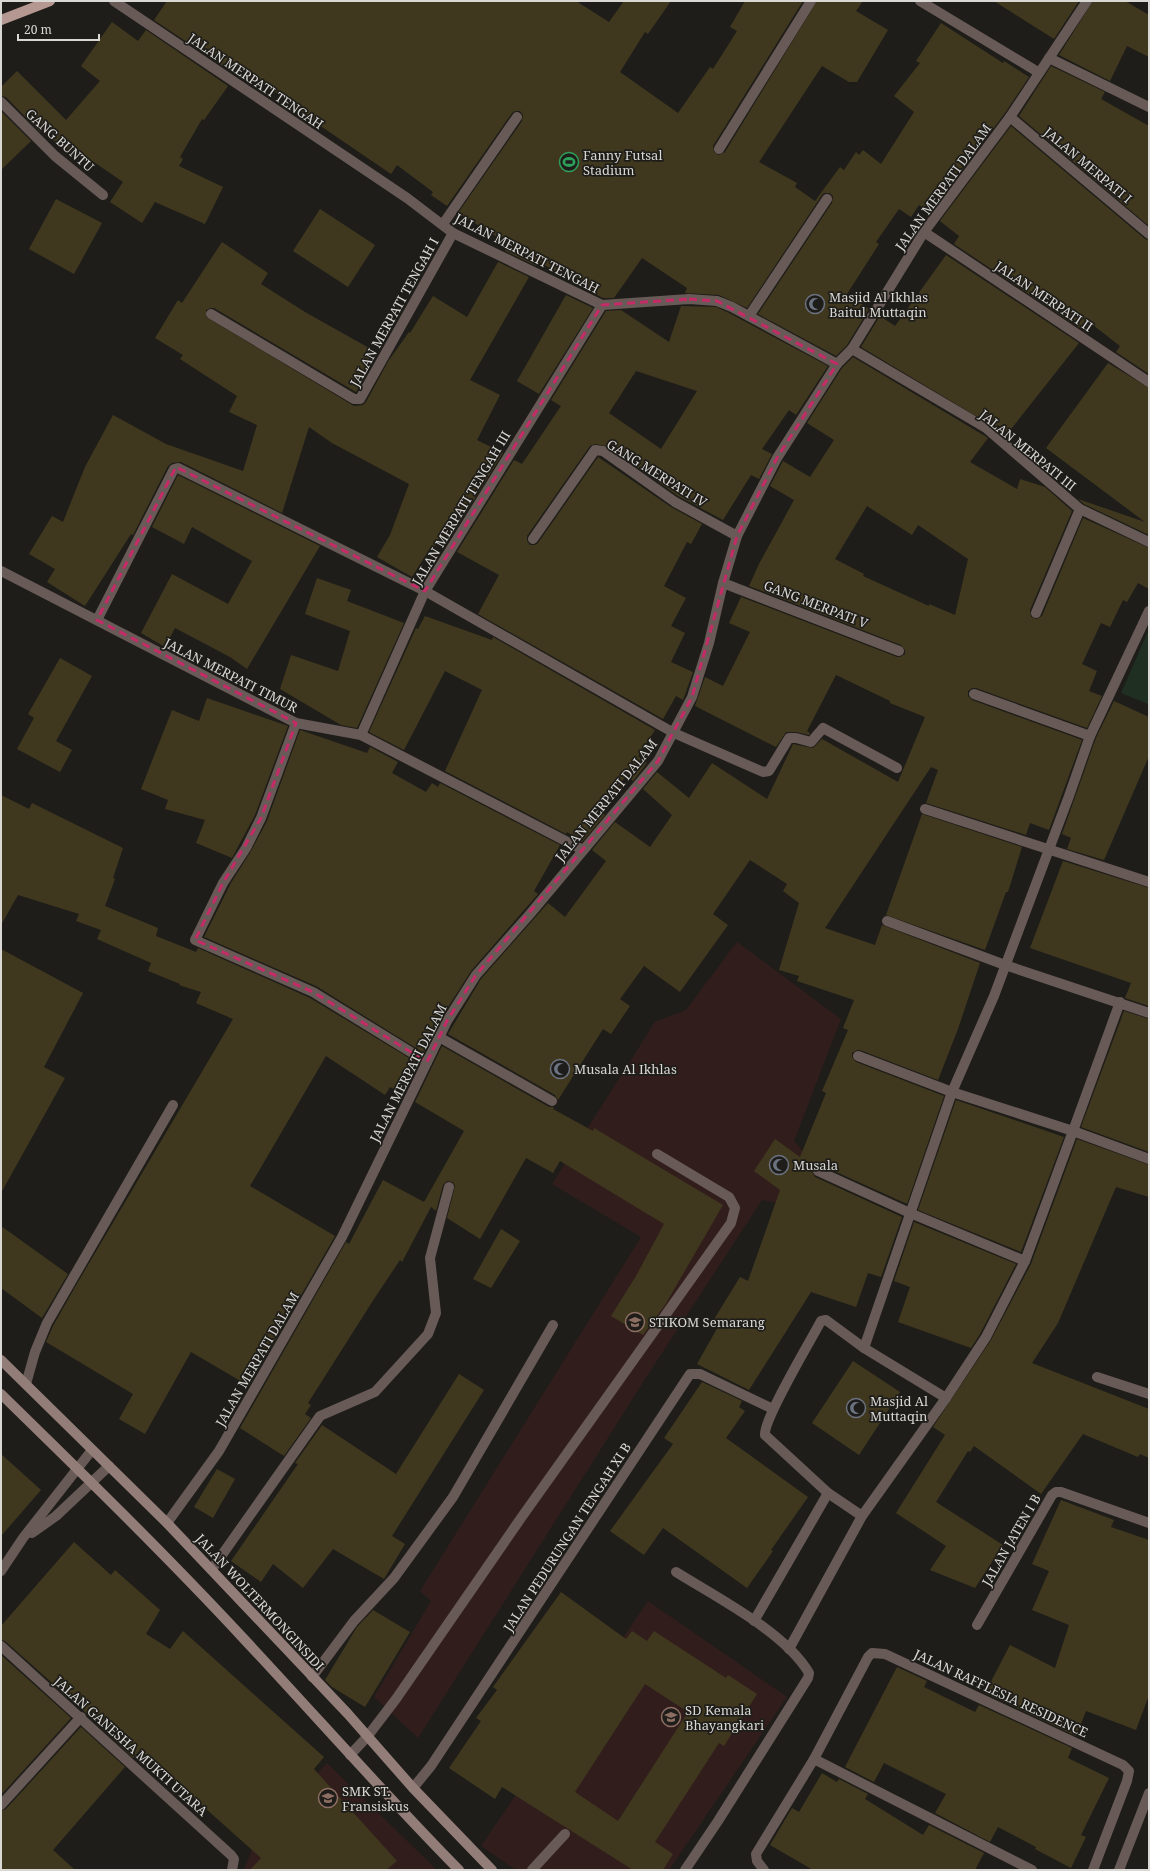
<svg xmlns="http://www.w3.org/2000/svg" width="1150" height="1871" font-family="'Noto Serif',serif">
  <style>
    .education { fill: #311e1c }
    .green { fill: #1f2f21 }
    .building { fill: #40381e; fill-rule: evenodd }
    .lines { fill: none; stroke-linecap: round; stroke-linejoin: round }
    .lane { stroke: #685a57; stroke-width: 10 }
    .street { stroke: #685a57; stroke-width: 10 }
    .secondary { stroke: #937d78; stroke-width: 10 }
    .primary { stroke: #b59891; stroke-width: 10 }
    .marked { fill: none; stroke: #c42b67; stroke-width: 3; stroke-dasharray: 8 5; stroke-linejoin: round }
    .labels { text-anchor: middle; stroke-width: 3.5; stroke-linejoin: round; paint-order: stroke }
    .street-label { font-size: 13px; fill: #d9d8d5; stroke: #1e1d19 }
    .poi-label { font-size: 13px; fill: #d9d8d5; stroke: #1e1d19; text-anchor: start }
  </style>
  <rect width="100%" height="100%" fill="#1e1d19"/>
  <!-- education -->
  <g class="education">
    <path d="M 737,942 L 841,1019 L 794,1141 L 802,1150 L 813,1156 L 784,1204 L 762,1200 L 649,1373 L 418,1738 L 374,1697 L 431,1601 L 420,1591 L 641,1237 L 552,1184 L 655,1022 L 686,1010 Z"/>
    <path d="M 648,1601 L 787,1697 L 669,1870 L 516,1870 L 481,1846 Z"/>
    <path d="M 327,1763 L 437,1870 L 244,1870 L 258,1834 Z"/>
  </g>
  <!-- green -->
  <path class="green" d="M 1149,629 L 1149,702 L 1148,704 L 1121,693 Z"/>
  <!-- building -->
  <g class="building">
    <path d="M 167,1 L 576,1 L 609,22 L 624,1 L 671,1 L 648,34 L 645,32 L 620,72 L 678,113 L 710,67 L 713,69 L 737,31 L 730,27 L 745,1 L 803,1 L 713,146 L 714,152 L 719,155 L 725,152 L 817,1 L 863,1 L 856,11 L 888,30 L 857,82 L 849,82 L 822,66 L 759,162 L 797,183 L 795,187 L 815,201 L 840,167 L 844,170 L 856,152 L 859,155 L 863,150 L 881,164 L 914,112 L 894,96 L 920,63 L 916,61 L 941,23 L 1003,63 L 1004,61 L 1029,77 L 1005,113 L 930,213 L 919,205 L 911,217 L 899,209 L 876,242 L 879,244 L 847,294 L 869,309 L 847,345 L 836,356 L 758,314 L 832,203 L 833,196 L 830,193 L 824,193 L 822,195 L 747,308 L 719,295 L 685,293 L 687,288 L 642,258 L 614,298 L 603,298 L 572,283 L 573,282 L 538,261 L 536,266 L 505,251 L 509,244 L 458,213 L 522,121 L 523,115 L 520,111 L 515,111 L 512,113 L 447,206 L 431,195 L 433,192 L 397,165 L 391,174 L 303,114 L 253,75 L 249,80 L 238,72 L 236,75 L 154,20 Z"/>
    <path d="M 994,1 L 1079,1 L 1054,39 Z"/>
    <path d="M 1093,1 L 1125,1 L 1149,15 L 1149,57 L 1127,46 L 1110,81 L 1059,55 Z"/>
    <path d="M 112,22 L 138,41 L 146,30 L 228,86 L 204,120 L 202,119 L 180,157 L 183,159 L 179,166 L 223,187 L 205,224 L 155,202 L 142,223 L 110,202 L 123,182 L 75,149 L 70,155 L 42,130 L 40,132 L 6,97 L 1,96 L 1,87 L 17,71 L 66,120 L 100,81 L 81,66 Z"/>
    <path d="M 1051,66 L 1105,92 L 1101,99 L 1149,126 L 1149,226 L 1019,116 Z"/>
    <path d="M 1,111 L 31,141 L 1,170 Z"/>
    <path d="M 1011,126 L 1145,239 L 1149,240 L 1149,374 L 1116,352 L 1120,346 L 1093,325 L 1087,333 L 954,244 L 959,236 L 940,221 Z"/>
    <path d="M 56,199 L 102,223 L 74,274 L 29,249 Z"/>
    <path d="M 320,209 L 375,245 L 348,287 L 293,251 Z"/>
    <path d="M 222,242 L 268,273 L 261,284 L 305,312 L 378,353 L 356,392 L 214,308 L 211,308 L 206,310 L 206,317 L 354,406 L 363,405 L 366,402 L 389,360 L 409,332 L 410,333 L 433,296 L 467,317 L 498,262 L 529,277 L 470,380 L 500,395 L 477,440 L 503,453 L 446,545 L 437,540 L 433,551 L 429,550 L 412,577 L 377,557 L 390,535 L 409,484 L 332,443 L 309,427 L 282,513 L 181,462 L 172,463 L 168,466 L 133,535 L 131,534 L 85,606 L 47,582 L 55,569 L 29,554 L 52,516 L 63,522 L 85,467 L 113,415 L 166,444 L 243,471 L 257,425 L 229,412 L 237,396 L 180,359 L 183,355 L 155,338 L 178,300 L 182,303 Z"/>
    <path d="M 946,255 L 1079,343 L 1008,433 L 998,425 L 996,428 L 861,347 L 880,316 L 895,326 Z"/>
    <path d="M 566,295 L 593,308 L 539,394 L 517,381 Z"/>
    <path d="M 681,306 L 716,307 L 729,313 L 828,366 L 796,415 L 789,410 L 762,449 L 772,454 L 759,479 L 751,475 L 723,520 L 678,496 L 607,446 L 595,444 L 590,446 L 527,536 L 527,541 L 530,545 L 535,545 L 538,543 L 598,457 L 671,507 L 702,524 L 691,544 L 687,542 L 664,586 L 686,598 L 671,626 L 685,633 L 671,662 L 693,672 L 683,700 L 676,696 L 663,719 L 478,614 L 499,575 L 457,552 L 514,460 L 522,464 L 561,406 L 551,400 L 606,311 L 621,310 L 669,342 ZM 636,371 L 697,391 L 661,449 L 609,413 Z"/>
    <path d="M 853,357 L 988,438 L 970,462 L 1017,489 L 1020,479 L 1045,487 L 1072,511 L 1030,610 L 1031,617 L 1037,619 L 1042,616 L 1083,518 L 1149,548 L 1149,589 L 1138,583 L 1127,602 L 1123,600 L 1110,627 L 1101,623 L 1082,664 L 1097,671 L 1089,691 L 1102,696 L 1087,728 L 976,688 L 972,688 L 968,691 L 968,696 L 972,700 L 1082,740 L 1049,830 L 1030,823 L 1026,835 L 926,803 L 938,770 L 931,767 L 825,928 L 875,945 L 882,925 L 980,963 L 958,1029 L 938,1080 L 860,1050 L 857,1050 L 852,1053 L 852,1057 L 856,1062 L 944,1096 L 907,1204 L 821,1165 L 817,1165 L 812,1168 L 812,1172 L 815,1177 L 902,1217 L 881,1277 L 868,1273 L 856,1307 L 811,1292 L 749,1390 L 697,1364 L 719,1325 L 713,1321 L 740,1277 L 748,1281 L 780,1190 L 754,1171 L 775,1139 L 800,1157 L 826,1093 L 822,1091 L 848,1030 L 843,1028 L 854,1000 L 797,981 L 799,976 L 779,970 L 799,903 L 783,891 L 787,884 L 750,860 L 713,914 L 728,925 L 680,992 L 644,966 L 620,999 L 630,1006 L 611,1034 L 603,1029 L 558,1100 L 555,1095 L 448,1034 L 481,979 L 548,903 L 565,917 L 606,861 L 592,850 L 615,822 L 650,847 L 672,815 L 643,789 L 657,772 L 689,798 L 712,763 L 767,799 L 793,744 L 813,748 L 822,739 L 898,782 L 925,717 L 890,703 L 890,701 L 836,675 L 807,731 L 810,733 L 809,735 L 796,732 L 786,732 L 776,747 L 695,706 L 705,677 L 723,686 L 750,632 L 729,623 L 741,597 L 897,657 L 900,657 L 905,654 L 905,650 L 901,645 L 749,586 L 759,564 L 794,500 L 770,486 L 783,461 L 810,477 L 834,440 L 807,423 L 842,368 ZM 867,506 L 912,535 L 918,525 L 968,559 L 955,615 L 929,604 L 929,606 L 863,576 L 864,574 L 835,559 Z"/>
    <path d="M 1108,363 L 1149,388 L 1149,535 L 1084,504 L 1078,499 L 1145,522 L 1046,448 Z"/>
    <path d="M 178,475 L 320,546 L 247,669 L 230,657 L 175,628 L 165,647 L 141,633 L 172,574 L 228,604 L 252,561 L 192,527 L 184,544 L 152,527 Z"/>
    <path d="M 317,578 L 351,590 L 347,601 L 404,623 L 357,728 L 341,725 L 280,689 L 291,655 L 338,671 L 350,631 L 305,614 Z"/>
    <path d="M 425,616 L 492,640 L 493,637 L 655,730 L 638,756 L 647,763 L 633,781 L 626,775 L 602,813 L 605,815 L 582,842 L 567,832 L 566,834 L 445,771 L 482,690 L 445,671 L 404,750 L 369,732 L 416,628 L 418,629 Z"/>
    <path d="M 60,658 L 92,676 L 56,741 L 72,750 L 60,772 L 17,749 L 34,718 L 28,714 Z"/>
    <path d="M 207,698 L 288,726 L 255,815 L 232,858 L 196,843 L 205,820 L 165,809 L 168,800 L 141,789 L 172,710 L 199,721 Z"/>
    <path d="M 1114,701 L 1149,717 L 1149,756 L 1104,860 L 1067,849 L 1071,838 L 1062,834 L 1096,738 Z"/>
    <path d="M 300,730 L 367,753 L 370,747 L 398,762 L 392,773 L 426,792 L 432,783 L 438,787 L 440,783 L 560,845 L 534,891 L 538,894 L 471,971 L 441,1018 L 424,1053 L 316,986 L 204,937 L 231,883 L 251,851 L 267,821 Z"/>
    <path d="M 1,795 L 29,809 L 32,803 L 123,848 L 113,878 L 115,879 L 105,906 L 158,928 L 156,936 L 196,952 L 198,948 L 310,998 L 419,1064 L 404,1095 L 390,1087 L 385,1095 L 326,1056 L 250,1186 L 335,1236 L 249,1386 L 191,1352 L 145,1434 L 119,1419 L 133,1394 L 46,1342 L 53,1326 L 78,1282 L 233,1019 L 196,1003 L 201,992 L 179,985 L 180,984 L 148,971 L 151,963 L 97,939 L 101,930 L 76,921 L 79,914 L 18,895 L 1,925 Z"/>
    <path d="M 922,814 L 1022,847 L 1008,892 L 1006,892 L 985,950 L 886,915 Z"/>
    <path d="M 1063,861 L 1149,888 L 1149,1006 L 1125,998 L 1131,983 L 1030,948 Z"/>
    <path d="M 1,949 L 83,993 L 44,1067 L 65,1078 L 1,1193 Z"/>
    <path d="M 1124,1011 L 1149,1019 L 1149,1152 L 1081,1127 Z"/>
    <path d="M 442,1046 L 549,1107 L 554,1107 L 553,1109 L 593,1131 L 594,1128 L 723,1205 L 665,1305 L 643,1335 L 611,1316 L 636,1276 L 664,1224 L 560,1161 L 553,1173 L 526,1158 L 480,1239 L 447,1218 L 455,1186 L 453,1182 L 447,1181 L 443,1185 L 436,1211 L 431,1207 L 402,1262 L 400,1260 L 374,1299 L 308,1403 L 311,1405 L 305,1414 L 311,1418 L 284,1456 L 240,1428 L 346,1242 L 349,1244 L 383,1180 L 424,1202 L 464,1131 L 415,1102 Z"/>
    <path d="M 956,1100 L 1064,1137 L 1021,1252 L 918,1210 Z"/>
    <path d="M 1077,1139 L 1149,1165 L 1149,1197 L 1116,1187 L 1058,1323 L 1032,1363 L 1149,1409 L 1149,1458 L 1140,1454 L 1138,1457 L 1083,1434 L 1041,1494 L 974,1446 L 970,1452 L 968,1451 L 936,1502 L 1003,1545 L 975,1588 L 930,1570 L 946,1546 L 896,1513 L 945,1435 L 933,1427 L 991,1340 L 1031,1264 Z"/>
    <path d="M 914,1222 L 1016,1264 L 980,1334 L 971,1348 L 898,1322 L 910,1287 L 894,1281 Z"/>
    <path d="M 1,1226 L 68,1274 L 42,1318 L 1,1288 Z"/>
    <path d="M 501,1229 L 520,1241 L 491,1288 L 473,1279 Z"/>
    <path d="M 853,1361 L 900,1392 L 859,1455 L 812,1423 Z"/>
    <path d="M 459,1374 L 484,1390 L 392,1536 L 405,1544 L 384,1579 L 333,1549 L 303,1588 L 273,1564 L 261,1582 L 231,1561 L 298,1464 L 295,1463 L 322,1425 L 396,1474 Z"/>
    <path d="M 702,1382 L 742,1401 L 739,1407 L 745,1411 L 726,1438 L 808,1497 L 771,1550 L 773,1551 L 747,1588 L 663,1528 L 644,1555 L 610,1531 L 673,1444 L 664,1438 Z"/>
    <path d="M 1,1454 L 41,1490 L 1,1536 Z"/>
    <path d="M 217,1469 L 235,1479 L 213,1518 L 194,1507 Z"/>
    <path d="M 1061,1500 L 1114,1520 L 1111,1527 L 1149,1540 L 1149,1695 L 1136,1730 L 1086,1711 L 1076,1736 L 985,1693 L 1010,1645 L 1055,1668 L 1069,1625 L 1032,1610 L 1049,1571 L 1032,1564 Z"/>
    <path d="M 74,1542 L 111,1575 L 115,1570 L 160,1610 L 146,1634 L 170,1649 L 183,1631 L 324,1757 L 314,1769 L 397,1861 L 386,1870 L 250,1870 L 261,1858 L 140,1750 L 133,1758 L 85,1712 L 5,1641 L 1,1640 L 1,1626 Z"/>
    <path d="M 561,1592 L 626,1639 L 632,1631 L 647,1641 L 654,1631 L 726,1678 L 728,1675 L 757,1694 L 724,1746 L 719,1743 L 655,1842 L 673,1854 L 663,1870 L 633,1870 L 502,1787 L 495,1799 L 449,1768 L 481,1721 L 476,1718 L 497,1690 L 493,1687 ZM 645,1684 L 688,1712 L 618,1821 L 575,1792 Z"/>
    <path d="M 373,1610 L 410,1632 L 365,1707 L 332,1687 L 325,1680 L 357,1627 Z"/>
    <path d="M 1,1655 L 71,1718 L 1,1795 Z"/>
    <path d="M 897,1667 L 927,1681 L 924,1687 L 975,1712 L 979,1705 L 1072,1748 L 1068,1758 L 1109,1778 L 1081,1835 L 1086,1837 L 1071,1868 L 1035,1849 L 1036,1847 L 998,1827 L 990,1842 L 935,1813 L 946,1794 L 884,1763 L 874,1782 L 845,1767 Z"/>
    <path d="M 81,1727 L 125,1767 L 53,1850 L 75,1870 L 1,1870 L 1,1811 L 6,1809 Z"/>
    <path d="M 822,1773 L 837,1782 L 839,1779 L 868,1794 L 865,1799 L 923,1835 L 929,1825 L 984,1853 L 975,1870 L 813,1870 L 770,1845 L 792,1808 L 799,1812 Z"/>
  </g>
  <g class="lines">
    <!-- lane -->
    <g class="lane">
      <path d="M 26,1384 L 35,1352 L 47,1323 L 173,1105"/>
      <path d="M 312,1677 L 354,1621 L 394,1578 L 453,1497 L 553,1325"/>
      <path d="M 350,1755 L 367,1737 L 396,1699 L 521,1518 L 731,1223 L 735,1208 L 729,1197 L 657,1154"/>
      <path d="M 532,1870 L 565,1834"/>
    </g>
    <!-- street -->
    <g class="street">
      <path d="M 114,1 L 407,198 L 453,233 L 602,305 L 689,299 L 717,301 L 732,307 L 837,364"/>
      <path d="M 920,1 L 1038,72"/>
      <path d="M 1049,58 L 1149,107"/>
      <path d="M 1,102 L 55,156 L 103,195"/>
      <path d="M 1010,117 L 1149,234"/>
      <path d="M 719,149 L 811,1"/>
      <path d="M 443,224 L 517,117"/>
      <path d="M 924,232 L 1149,382"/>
      <path d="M 211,314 L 354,399 L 360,399 L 453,233"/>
      <path d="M 749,316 L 827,199"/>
      <path d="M 852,349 L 986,428 L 1080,509 L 1149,542"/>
      <path d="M 533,539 L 595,450 L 603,451 L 675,502 L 737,536"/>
      <path d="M 1,571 L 296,723 L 361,735 L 583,850"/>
      <path d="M 723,583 L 899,651"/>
      <path d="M 1036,613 L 1080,509"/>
      <path d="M 97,620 L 174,469 L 178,468 L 425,591 L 674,733 L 763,772 L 769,771 L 789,738 L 796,738 L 811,742 L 823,728 L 897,768"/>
      <path d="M 974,694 L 1090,736"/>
      <path d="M 296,723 L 261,818 L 246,848 L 223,883 L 195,940 L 313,992 L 427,1062"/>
      <path d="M 361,735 L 425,591 L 602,305"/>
      <path d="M 925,809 L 1149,882"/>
      <path d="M 887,921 L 1005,965 L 1149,1013"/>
      <path d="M 439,1037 L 552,1101"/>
      <path d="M 858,1056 L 952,1092 L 1073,1131 L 1120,1002"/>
      <path d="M 818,1171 L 910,1213 L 1025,1261"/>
      <path d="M 864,1348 L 952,1092 L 994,996 L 1069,796 L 1090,736 L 1149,611"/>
      <path d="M 1097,1377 L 1149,1394"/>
      <path d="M 946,1398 L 986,1337 L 1025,1261 L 1073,1131 L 1149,1159"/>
      <path d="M 167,1523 L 219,1451 L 342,1237 L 447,1021 L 476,975 L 530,914 L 658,761 L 692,697 L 709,643 L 723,583 L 737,536 L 777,458 L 837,364 L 852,349 L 924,232 L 1010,117 L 1087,1"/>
      <path d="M 32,1533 L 56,1516 L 109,1466"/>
      <path d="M 212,1569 L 320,1416 L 375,1392 L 428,1334 L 436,1313 L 430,1258 L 449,1187"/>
      <path d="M 1,1571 L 23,1538 L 92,1450"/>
      <path d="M 676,1572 C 716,1597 785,1632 809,1673 L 808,1678 L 718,1821 L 685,1870"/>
      <path d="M 754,1621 L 828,1493"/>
      <path d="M 977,1625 L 1052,1495 L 1056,1492 L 1061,1492 L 1149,1523"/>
      <path d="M 1,1646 L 231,1855 L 234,1859 L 232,1870"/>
      <path d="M 789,1649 L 862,1516 L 946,1398 L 864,1348 L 826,1320 L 821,1321 C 811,1340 763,1420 765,1435 L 828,1493 L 862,1516"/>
      <path d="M 814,1759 L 1032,1870"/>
      <path d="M 413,1788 L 431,1766 L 690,1374 L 700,1374 L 773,1409"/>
      <path d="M 1,1805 L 81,1717"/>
      <path d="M 764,1870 L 757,1861 L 756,1854 L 814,1759 L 868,1657 L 872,1653 L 885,1654 L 1123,1765 L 1129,1771 L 1127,1781 L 1093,1870"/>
      <path d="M 1119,1870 L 1149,1793"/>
    </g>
    <!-- secondary -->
    <g class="secondary">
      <path d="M 1,1360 L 167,1523 L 348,1714 L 413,1788 L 492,1870"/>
      <path d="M 1,1394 C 83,1474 166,1555 244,1639 C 316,1716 385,1795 459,1870"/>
    </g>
    <!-- primary -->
    <path class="primary" d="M 1,20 L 50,1"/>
  </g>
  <!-- marked area -->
  <path class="marked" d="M 689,299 L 717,301 L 837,364 L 777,458 L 737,536 L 692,697 L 658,761 L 476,975 L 447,1021 L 427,1062 L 313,992 L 195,940 L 223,883 L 261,818 L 296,723 L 97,620 L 176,467 L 425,591 L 602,305 Z"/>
  <!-- icons -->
  <defs>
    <g id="stadium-ring" transform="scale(1)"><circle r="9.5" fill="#1e1d19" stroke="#2e9e5b" stroke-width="1.5"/><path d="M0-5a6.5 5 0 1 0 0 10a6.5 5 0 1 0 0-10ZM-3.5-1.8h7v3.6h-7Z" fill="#2e9e5b"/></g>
    <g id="mosque-ring" transform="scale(1)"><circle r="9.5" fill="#1e1d19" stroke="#6b7280" stroke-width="1.5"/><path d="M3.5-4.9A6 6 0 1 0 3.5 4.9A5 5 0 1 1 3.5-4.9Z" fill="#6b7280"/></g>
    <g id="university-ring" transform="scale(1)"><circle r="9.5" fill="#1e1d19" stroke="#8d6e63" stroke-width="1.5"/><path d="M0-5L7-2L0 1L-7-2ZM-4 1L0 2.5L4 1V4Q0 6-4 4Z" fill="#8d6e63"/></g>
    <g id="school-ring" transform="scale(1)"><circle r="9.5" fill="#1e1d19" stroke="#8d6e63" stroke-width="1.5"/><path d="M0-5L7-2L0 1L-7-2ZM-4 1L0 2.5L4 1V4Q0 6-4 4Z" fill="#8d6e63"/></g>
  </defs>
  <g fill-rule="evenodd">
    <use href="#stadium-ring" x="569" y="162"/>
    <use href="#mosque-ring" x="815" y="304"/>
    <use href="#mosque-ring" x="560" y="1069"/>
    <use href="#mosque-ring" x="779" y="1165"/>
    <use href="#university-ring" x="635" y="1322"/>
    <use href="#mosque-ring" x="856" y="1408"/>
    <use href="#school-ring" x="671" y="1717"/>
    <use href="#school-ring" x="328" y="1798"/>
  </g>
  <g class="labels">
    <!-- street labels -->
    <g class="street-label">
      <text transform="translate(256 81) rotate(34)" y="5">JALAN MERPATI TENGAH</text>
      <text transform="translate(60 140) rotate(42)" y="5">GANG BUNTU</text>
      <text transform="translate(1088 165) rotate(40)" y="5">JALAN MERPATI I</text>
      <text transform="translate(943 187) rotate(-54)" y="5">JALAN MERPATI DALAM</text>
      <text transform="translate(527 253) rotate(27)" y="5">JALAN MERPATI TENGAH</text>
      <text transform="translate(1044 296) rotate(34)" y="5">JALAN MERPATI II</text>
      <text transform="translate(394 312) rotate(-61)" y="5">JALAN MERPATI TENGAH I</text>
      <text transform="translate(1028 450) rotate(39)" y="5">JALAN MERPATI III</text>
      <text transform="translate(657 473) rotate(32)" y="5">GANG MERPATI IV</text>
      <text transform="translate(461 508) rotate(-59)" y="5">JALAN MERPATI TENGAH III</text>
      <text transform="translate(816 604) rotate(21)" y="5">GANG MERPATI V</text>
      <text transform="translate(231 675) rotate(27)" y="5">JALAN MERPATI TIMUR</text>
      <text transform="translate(606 800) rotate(-51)" y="5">JALAN MERPATI DALAM</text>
      <text transform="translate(408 1073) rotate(-63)" y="5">JALAN MERPATI DALAM</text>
      <text transform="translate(257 1359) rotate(-60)" y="5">JALAN MERPATI DALAM</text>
      <text transform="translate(567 1537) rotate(-57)" y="5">JALAN PEDURUNGAN TENGAH XI B</text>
      <text transform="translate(1011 1540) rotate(-60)" y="5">JALAN JATEN I B</text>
      <text transform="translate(260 1602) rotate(47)" y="5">JALAN WOLTERMONGINSIDI</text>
      <text transform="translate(1001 1693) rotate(25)" y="5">JALAN RAFFLESIA RESIDENCE</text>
      <text transform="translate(131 1746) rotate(42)" y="5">JALAN GANESHA MUKTI UTARA</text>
    </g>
    <!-- poi labels -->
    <g class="poi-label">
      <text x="583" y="160">Fanny Futsal<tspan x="583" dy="15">Stadium</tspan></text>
      <text x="829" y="302">Masjid Al Ikhlas<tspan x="829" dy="15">Baitul Muttaqin</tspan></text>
      <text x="574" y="1074">Musala Al Ikhlas</text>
      <text x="793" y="1170">Musala</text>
      <text x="649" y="1327">STIKOM Semarang</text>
      <text x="870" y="1406">Masjid Al<tspan x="870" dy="15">Muttaqin</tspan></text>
      <text x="685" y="1715">SD Kemala<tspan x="685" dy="15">Bhayangkari</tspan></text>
      <text x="342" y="1796">SMK ST.<tspan x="342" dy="15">Fransiskus</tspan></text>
    </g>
  </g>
  <!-- border -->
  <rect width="1150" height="1871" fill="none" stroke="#d9d8d5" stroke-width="4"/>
  <!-- scale -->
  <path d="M18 34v6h81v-6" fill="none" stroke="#d9d8d5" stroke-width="2"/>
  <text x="24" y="34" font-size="12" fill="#d9d8d5" stroke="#1e1d19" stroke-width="3" paint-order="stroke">20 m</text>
</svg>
